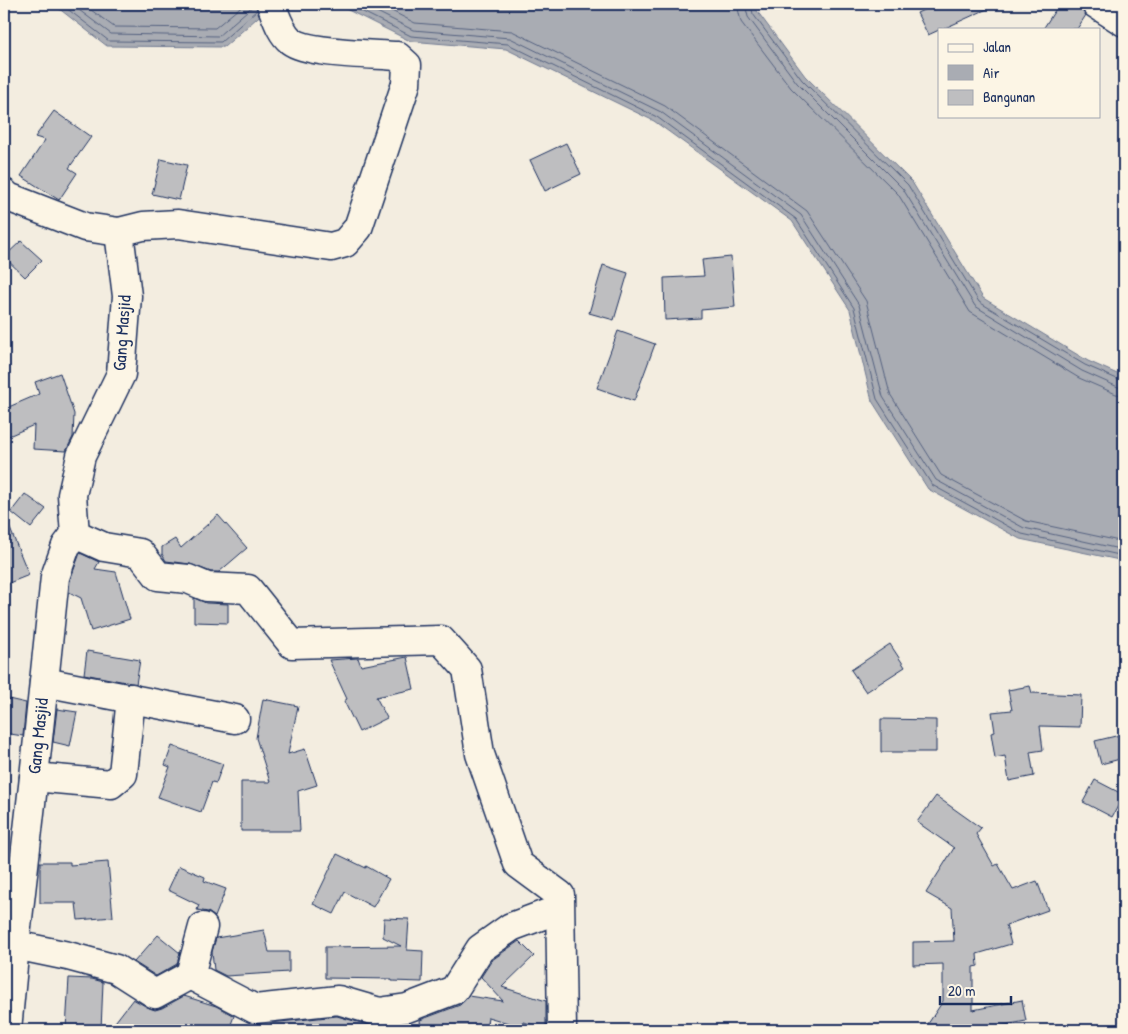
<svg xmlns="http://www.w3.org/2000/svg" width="1128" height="1034" font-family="'Patrick Hand',sans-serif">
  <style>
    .water { fill: #a9acb3; stroke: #707a91 }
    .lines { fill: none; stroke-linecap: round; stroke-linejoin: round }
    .shore { stroke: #546180; stroke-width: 1 }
    .building { fill: #bebec0; stroke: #1b2f5e }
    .minor-casing { stroke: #1b2f5e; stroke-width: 31 }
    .minor { stroke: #fcf5e5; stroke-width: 28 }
    .labels { text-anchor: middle; stroke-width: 4; stroke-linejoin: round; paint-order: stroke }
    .street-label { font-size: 18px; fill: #1b2f5e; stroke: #fcf5e5 }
  </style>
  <rect width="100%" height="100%" fill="#f3ede0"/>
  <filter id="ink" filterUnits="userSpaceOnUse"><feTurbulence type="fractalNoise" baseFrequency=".02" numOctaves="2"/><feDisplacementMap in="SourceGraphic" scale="10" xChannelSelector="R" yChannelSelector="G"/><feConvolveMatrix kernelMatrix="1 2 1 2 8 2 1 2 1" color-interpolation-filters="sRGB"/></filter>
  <g filter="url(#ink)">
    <!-- water -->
    <g class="water">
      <path d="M 53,4 L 273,4 L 224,47 L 107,46 Z"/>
      <path d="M 336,4 L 755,4 L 757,11 L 805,76 L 912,182 L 983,298 L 1088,361 L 1124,377 L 1124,561 L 1020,539 L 928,489 L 872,401 L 850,310 L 792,221 L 654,121 L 506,49 L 410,41 Z"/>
    </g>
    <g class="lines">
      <!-- shore -->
      <g class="shore">
        <path d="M 61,4 L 109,41 L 221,42 L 257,10"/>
        <path d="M 71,4 L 111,34 L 218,36 L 255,4"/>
        <path d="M 83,4 L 114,27 L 215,28 L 244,4"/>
        <path d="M 347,4 L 411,36 L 508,44 L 657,117 L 796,219 L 854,308 L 877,399 L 932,485 L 1022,534 L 1124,556"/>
        <path d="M 361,4 L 413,30 L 510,38 L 661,112 L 801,215 L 859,305 L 883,397 L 936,480 L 1024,528 L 1124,550"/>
        <path d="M 378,4 L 415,23 L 512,31 L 665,106 L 807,211 L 866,301 L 890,394 L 941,475 L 1026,521 L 1124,542"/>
        <path d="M 737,4 L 741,22 L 791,88 L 898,194 L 970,312 L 1079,378 L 1116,394 L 1124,395"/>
        <path d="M 745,4 L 748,17 L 797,83 L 903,189 L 975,306 L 1082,371 L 1118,387 L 1124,388"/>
        <path d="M 751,4 L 753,14 L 802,80 L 908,185 L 979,302 L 1085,365 L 1124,382"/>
      </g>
    </g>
    <!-- building -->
    <g class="building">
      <path d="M 936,4 L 998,4 L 943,29 L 939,29 L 939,30 L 928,35 L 917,13 Z"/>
      <path d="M 1059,4 L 1080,4 L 1082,11 L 1086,15 L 1077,29 L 1043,29 Z"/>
      <path d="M 54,111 L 91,137 L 69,168 L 77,173 L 59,200 L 21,176 L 45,140 L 35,137 Z"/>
      <path d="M 566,143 L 581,174 L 545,191 L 530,160 Z"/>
      <path d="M 161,159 L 187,165 L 179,200 L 152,194 Z"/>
      <path d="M 21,241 L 42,260 L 25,277 L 4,257 Z"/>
      <path d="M 731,257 L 735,307 L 701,310 L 701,318 L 665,320 L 664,278 L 704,276 L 702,260 Z"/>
      <path d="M 603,265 L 628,273 L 614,320 L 589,313 Z"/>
      <path d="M 618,331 L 655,344 L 634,401 L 597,388 Z"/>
      <path d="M 60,373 L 74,414 L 73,437 L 66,451 L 33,449 L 34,425 L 4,438 L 4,409 L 39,394 L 35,382 Z"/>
      <path d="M 25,494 L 46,509 L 31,528 L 11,512 Z"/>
      <path d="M 4,514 L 29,575 L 4,585 Z"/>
      <path d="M 218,515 L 247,548 L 219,572 L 211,572 L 190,564 L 166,561 L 162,554 L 162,547 L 175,539 L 181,548 Z"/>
      <path d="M 80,553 L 99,562 L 95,569 L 116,572 L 130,619 L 91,631 L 81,598 L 69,592 L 70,580 Z"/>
      <path d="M 194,598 L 206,603 L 228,604 L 228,623 L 194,622 Z"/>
      <path d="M 890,644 L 905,667 L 866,692 L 851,670 Z"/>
      <path d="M 87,651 L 140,660 L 136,684 L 84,674 Z"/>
      <path d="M 407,657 L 414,689 L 376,697 L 387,718 L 359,732 L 344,701 L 347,699 L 329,660 L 358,658 L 361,666 Z"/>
      <path d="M 1030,686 L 1032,693 L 1081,695 L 1080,727 L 1040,726 L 1043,750 L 1030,752 L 1034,776 L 1009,781 L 1005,756 L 995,758 L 991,733 L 995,732 L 992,712 L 1012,710 L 1008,690 Z"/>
      <path d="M 4,698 L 26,703 L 23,736 L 4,733 Z"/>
      <path d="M 263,699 L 298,706 L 288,754 L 305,749 L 317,785 L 298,791 L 300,831 L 241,831 L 241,782 L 270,782 L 256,738 Z"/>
      <path d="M 57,709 L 77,712 L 70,746 L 53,742 Z"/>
      <path d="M 881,719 L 936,720 L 936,752 L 881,752 Z"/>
      <path d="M 1124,734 L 1124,758 L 1101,764 L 1095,741 Z"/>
      <path d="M 172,746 L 223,764 L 216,783 L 212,782 L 201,812 L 158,797 L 170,767 L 165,765 Z"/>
      <path d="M 1095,780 L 1124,795 L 1112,817 L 1083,802 Z"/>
      <path d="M 936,796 L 981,828 L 976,834 L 994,866 L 998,864 L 1013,890 L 1037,881 L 1048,910 L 1006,925 L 1011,944 L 977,954 L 978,966 L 973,967 L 973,1010 L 1022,1000 L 1026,1021 L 989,1028 L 987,1030 L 924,1030 L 943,1001 L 943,964 L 913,965 L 913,942 L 954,941 L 952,908 L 926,893 L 954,848 L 917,822 Z"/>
      <path d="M 337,854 L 366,868 L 366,866 L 389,879 L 373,907 L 345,892 L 334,914 L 313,904 Z"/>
      <path d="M 40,862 L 70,862 L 70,865 L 108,862 L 113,917 L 78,920 L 76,903 L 40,903 Z"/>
      <path d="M 179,866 L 205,877 L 204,881 L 226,889 L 215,917 L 208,912 L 197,910 L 199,905 L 168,890 Z"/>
      <path d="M 384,918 L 409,919 L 407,950 L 423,951 L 422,982 L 391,981 L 391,979 L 325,978 L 325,947 L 401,946 L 383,937 Z"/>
      <path d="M 264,930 L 269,952 L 289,952 L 289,972 L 226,976 L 214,970 L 212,952 L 216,938 Z"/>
      <path d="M 158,935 L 180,953 L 177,964 L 156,976 L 134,962 Z"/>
      <path d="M 519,941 L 534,956 L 502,987 L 546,1001 L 546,1027 L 541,1027 L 523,1022 L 522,1027 L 488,1017 L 486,1030 L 421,1030 L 420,1020 L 460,1005 L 468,996 L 503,1001 L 481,977 L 492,960 Z"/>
      <path d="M 69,978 L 92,979 L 103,982 L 101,1030 L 66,1029 Z"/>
      <path d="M 184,996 L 216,1006 L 234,1016 L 229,1030 L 109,1030 L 133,999 L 147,1007 L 155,1010 L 162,1008 Z"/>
      <path d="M 337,1016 L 375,1027 L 408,1024 L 419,1028 L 419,1030 L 271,1030 L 271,1023 Z"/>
    </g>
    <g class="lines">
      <!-- minor casing -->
      <g class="minor-casing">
        <g id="minor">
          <path d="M 1096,4 L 1124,22"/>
          <path d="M 4,193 L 8,197 L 85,227 L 119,232"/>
          <path d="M 75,534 L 104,547 L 140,553 L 158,576 L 188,579 L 207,587 L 248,589 L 292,644 L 441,640 L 467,669 L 480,754 L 518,864 L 560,895 L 562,1030"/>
          <path d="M 44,682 L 235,719"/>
          <path d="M 34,777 L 111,784 L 123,774 L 131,698"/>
          <path d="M 15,945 L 68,956 L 116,969 L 155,994 L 190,975 L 203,927"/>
          <path d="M 190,975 L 255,1009 L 338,1000 L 379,1012 L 407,1008 L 454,990 L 480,949 L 511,927 L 559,909"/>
          <path d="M 7,1030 L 15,945 L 34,777 L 55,577 L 66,546 L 75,534 L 72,495 L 81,456 L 121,374 L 127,296 L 119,232 L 143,226 L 178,224 L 331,247 L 345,243 L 358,228 L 406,84 L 407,65 L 397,56 C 374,54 308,54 291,41 C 280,32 276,16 271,4"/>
        </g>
      </g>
      <!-- minor -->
      <use href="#minor" class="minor"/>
    </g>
  </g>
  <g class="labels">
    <!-- street labels -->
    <g class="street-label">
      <text transform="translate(122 333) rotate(-86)" y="6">Gang Masjid</text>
      <text transform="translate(38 736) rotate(-84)" y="6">Gang Masjid</text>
    </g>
  </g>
  <!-- margin -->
  <rect width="1128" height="1034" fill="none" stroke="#fcf5e5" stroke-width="20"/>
  <rect x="10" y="10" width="1108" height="1014" fill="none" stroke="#1b2f5e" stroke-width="2" filter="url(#ink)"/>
  <!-- legend -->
  <rect x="938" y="28" width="162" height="90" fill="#fcf5e5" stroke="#a2a6af"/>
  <rect x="948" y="44" width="25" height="8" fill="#fcf5e5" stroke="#a2a6af"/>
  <text x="983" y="52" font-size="15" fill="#1b2f5e">Jalan</text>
  <rect x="948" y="65" width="25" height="15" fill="#a9acb3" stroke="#a2a6af"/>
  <text x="983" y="78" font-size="15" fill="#1b2f5e">Air</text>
  <rect x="948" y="90" width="25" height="15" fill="#bebec0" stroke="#a2a6af"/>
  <text x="983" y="102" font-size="15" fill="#1b2f5e">Bangunan</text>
  <!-- scale -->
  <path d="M940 996v8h71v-8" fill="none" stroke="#1b2f5e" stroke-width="2.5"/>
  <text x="948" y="996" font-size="15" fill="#1b2f5e" stroke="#fcf5e5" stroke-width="4" paint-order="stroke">20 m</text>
</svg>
